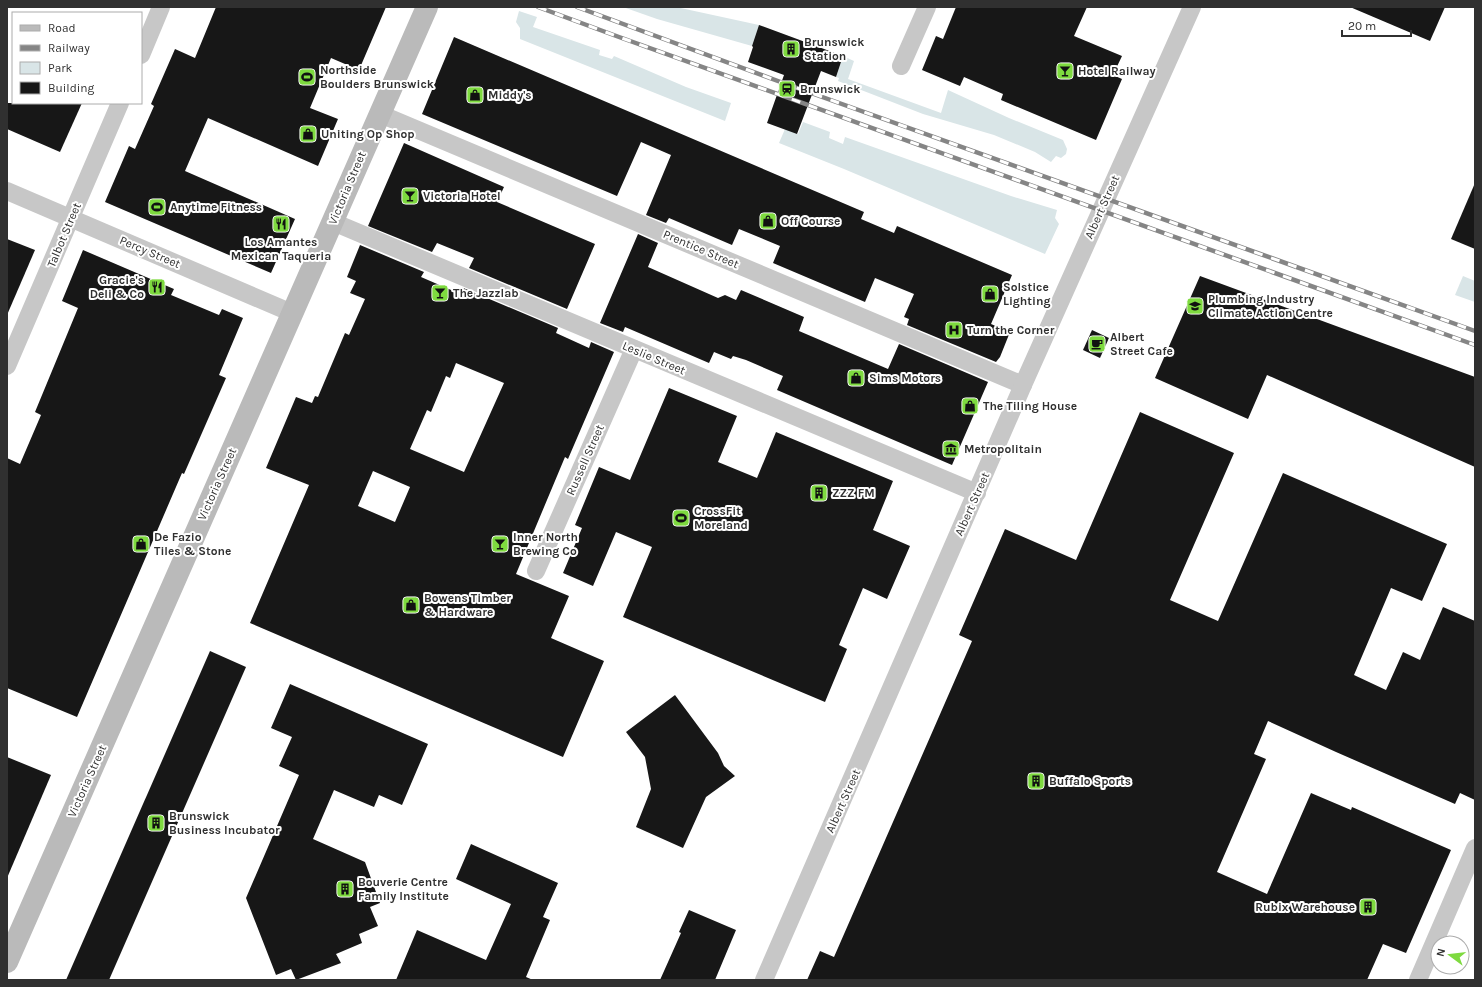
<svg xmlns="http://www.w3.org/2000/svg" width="1482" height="987" font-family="Karla,sans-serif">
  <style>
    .green { fill: #d9e5e7 }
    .building { fill: #171717; fill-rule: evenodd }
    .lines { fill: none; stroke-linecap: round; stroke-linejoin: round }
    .street { stroke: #c7c7c7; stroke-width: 18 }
    .secondary { stroke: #bababa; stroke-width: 22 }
    .rail-casing { stroke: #858585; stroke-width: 4.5 }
    .rail { stroke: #fff; stroke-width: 3; stroke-dasharray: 9; stroke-linecap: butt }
    .labels { text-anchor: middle; stroke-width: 4; stroke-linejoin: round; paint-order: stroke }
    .poi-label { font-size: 12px; font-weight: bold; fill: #303030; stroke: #fff; text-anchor: start }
    .street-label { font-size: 12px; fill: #303030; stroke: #fff }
  </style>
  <rect width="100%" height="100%" fill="#fff"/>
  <!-- green -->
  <g class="green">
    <path d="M 623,7 L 676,7 L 759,25 L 752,46 L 657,19 Z"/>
    <path d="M 519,11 L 537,17 L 533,27 L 600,50 L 599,55 L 612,59 L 614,56 L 686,87 L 731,103 L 725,121 L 520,39 L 520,28 L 516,22 Z"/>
    <path d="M 843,56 L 854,61 L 848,79 L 941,113 L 948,90 L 1009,118 L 1063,140 L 1067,149 L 1066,154 L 1061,158 L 1056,156 L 1051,162 L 1035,152 L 994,135 L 923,114 L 838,81 L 839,78 L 836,77 Z"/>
    <path d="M 803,122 L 830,132 L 829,138 L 843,144 L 845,137 L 1011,196 L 1057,210 L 1055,218 L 1059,224 L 1045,254 L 844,169 L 779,143 L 785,129 L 798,134 Z"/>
    <path d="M 1463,276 L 1475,281 L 1475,302 L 1455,295 Z"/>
  </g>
  <!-- building -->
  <g class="building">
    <path d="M 216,7 L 386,7 L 359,70 L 331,58 L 310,108 L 338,119 L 318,166 L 208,118 L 185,171 L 295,219 L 271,273 L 105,202 L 129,146 L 135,149 L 154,106 L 151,104 L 175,49 L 195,58 Z"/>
    <path d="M 956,7 L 1087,7 L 1074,36 L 1122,56 L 1113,75 L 1122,79 L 1096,140 L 1001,100 L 1003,94 L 964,77 L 960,86 L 922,70 L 936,36 L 943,39 Z"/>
    <path d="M 1350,7 L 1445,7 L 1430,41 Z"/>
    <path d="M 759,25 L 843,56 L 836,77 L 821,71 L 797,134 L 767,123 L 784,75 L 748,62 L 753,47 L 752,46 Z"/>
    <path d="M 454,37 L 864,212 L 861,219 L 894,233 L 897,226 L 1012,275 L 991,324 L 1010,332 L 1000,357 L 996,362 L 907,325 L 909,319 L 904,317 L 914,294 L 875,278 L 865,302 L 773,263 L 780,246 L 739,229 L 732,245 L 669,218 L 666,223 L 646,215 L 671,155 L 641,142 L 617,196 L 422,114 Z"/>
    <path d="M 7,103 L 82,103 L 60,152 L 7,129 Z"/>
    <path d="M 404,143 L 504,187 L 497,202 L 595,244 L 567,309 L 469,268 L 474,258 L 437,243 L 432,252 L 368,226 Z"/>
    <path d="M 1475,183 L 1475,249 L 1451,239 Z"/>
    <path d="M 638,234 L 658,243 L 648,267 L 718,298 L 725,295 L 736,300 L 741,290 L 804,317 L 799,331 L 888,369 L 899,344 L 988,382 L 952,465 L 777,390 L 783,376 L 746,360 L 733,356 L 731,359 L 714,352 L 709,363 L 625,327 L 623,332 L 600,323 Z"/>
    <path d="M 7,239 L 35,250 L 7,315 Z"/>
    <path d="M 360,245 L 424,272 L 421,277 L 458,293 L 461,287 L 558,328 L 556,333 L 589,348 L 591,342 L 614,352 L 568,459 L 565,457 L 516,574 L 569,596 L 551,638 L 604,661 L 563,757 L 250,623 L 309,485 L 266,468 L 296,397 L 312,403 L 315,396 L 318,397 L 345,333 L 349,335 L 365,299 L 350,293 L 356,281 L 347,277 ZM 456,363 L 504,383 L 464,472 L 410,449 L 427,410 L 431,412 L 446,376 L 450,378 ZM 373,471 L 410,487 L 395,522 L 358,506 Z"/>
    <path d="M 83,250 L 174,289 L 171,295 L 219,315 L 222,309 L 243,318 L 219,375 L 226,378 L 184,474 L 182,473 L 77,717 L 7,688 L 7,458 L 20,464 L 41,415 L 35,412 L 78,308 L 62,301 Z"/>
    <path d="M 1200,276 L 1475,377 L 1475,467 L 1267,375 L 1248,419 L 1155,378 Z"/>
    <path d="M 1092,330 L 1109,338 L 1100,358 L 1083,350 Z"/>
    <path d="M 669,388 L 737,416 L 718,462 L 757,478 L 776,432 L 893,481 L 873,530 L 910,546 L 887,599 L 863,588 L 839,645 L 847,649 L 825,702 L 623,617 L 652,547 L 616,532 L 593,586 L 563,573 L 582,528 L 575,525 L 599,467 L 630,480 Z"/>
    <path d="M 1140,412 L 1234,453 L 1170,600 L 1218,621 L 1283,473 L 1447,544 L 1422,601 L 1391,588 L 1354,675 L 1386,690 L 1403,652 L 1420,660 L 1443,607 L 1475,621 L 1475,800 L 1460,793 L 1455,804 L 1336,752 L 1268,721 L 1254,754 L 1266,759 L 1217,872 L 1267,894 L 1311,793 L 1351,810 L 1352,807 L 1451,850 L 1406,953 L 1383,944 L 1367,980 L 807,980 L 820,951 L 834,957 L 972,641 L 959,635 L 1005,529 L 1076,560 Z"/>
    <path d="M 210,651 L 246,667 L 109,980 L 66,980 Z"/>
    <path d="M 290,684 L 428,744 L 402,805 L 379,795 L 374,807 L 334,790 L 313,839 L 365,862 L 380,903 L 370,907 L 378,926 L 359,934 L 362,943 L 336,954 L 341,963 L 296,980 L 291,969 L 276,975 L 246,898 L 299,775 L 279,766 L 292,737 L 271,728 Z"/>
    <path d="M 675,695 L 718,753 L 724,766 L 735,776 L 706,797 L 683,848 L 636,827 L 651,789 L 645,757 L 626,732 Z"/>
    <path d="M 7,757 L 51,775 L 7,878 Z"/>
    <path d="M 471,844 L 558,883 L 543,917 L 550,920 L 526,977 L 533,980 L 396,980 L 417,930 L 486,960 L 511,904 L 456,879 Z"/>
    <path d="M 689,910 L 736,930 L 715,980 L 660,980 L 681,933 L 679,932 Z"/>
  </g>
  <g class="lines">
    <!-- street -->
    <g class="street">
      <path d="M 141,55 L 161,7"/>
      <path d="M 901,66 L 927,7"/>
      <path d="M 380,114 L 1023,385"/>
      <path d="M 7,191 L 292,313"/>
      <path d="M 333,222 L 977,493"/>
      <path d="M 7,366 L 120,103"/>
      <path d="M 536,571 L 634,349"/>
      <path d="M 764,980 L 1023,385 L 1192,7"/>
      <path d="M 1418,980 L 1475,848"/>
    </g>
    <!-- secondary -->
    <path class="secondary" d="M 7,962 L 427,7"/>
    <!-- rail casing -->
    <g class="rail-casing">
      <g id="rail">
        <path d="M 538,7 L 619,37 L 1475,345"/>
        <path d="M 577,7 L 786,84 L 1475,331"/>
      </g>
    </g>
    <!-- rail -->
    <use href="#rail" class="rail"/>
  </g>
  <!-- icons -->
  <defs>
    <g id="building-square" transform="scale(0.9)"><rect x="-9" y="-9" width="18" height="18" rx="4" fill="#7eda3f" stroke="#fff"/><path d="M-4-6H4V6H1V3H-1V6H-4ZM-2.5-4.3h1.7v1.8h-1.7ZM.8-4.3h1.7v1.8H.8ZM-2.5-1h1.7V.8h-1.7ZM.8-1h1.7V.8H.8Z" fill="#111"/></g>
    <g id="bar-square" transform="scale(0.9)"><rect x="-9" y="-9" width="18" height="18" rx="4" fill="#7eda3f" stroke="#fff"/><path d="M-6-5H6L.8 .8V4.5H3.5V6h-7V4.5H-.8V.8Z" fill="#111"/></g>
    <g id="stadium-square" transform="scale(0.9)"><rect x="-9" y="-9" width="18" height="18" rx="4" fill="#7eda3f" stroke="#fff"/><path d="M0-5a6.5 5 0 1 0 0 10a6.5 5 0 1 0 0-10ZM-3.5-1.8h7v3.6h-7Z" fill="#111"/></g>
    <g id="station-square" transform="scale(0.9)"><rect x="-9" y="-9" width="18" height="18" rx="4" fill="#7eda3f" stroke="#fff"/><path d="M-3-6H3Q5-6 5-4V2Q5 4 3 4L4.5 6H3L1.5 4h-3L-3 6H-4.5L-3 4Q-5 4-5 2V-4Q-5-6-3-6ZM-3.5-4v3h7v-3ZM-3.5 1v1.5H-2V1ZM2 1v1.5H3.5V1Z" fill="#111"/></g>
    <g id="shop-square" transform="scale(0.9)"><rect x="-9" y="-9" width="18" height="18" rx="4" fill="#7eda3f" stroke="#fff"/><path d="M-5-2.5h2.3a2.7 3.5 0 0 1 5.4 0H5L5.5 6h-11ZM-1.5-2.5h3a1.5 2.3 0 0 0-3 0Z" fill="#111"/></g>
    <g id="restaurant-square" transform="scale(0.9)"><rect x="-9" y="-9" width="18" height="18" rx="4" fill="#7eda3f" stroke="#fff"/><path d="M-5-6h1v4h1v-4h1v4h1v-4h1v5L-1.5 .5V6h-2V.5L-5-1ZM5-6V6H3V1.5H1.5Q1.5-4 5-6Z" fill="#111"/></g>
    <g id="university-square" transform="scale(0.9)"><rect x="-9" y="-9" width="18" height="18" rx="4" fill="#7eda3f" stroke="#fff"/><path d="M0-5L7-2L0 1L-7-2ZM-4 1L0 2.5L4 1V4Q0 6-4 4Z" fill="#111"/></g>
    <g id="hospital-square" transform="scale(0.9)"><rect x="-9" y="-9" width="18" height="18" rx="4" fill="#7eda3f" stroke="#fff"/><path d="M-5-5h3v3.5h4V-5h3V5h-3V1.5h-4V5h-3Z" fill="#111"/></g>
    <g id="cafe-square" transform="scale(0.9)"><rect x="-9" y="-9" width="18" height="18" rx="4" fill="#7eda3f" stroke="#fff"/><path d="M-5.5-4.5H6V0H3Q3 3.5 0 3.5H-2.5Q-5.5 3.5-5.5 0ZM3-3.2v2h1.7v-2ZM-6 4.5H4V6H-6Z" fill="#111"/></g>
    <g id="museum-square" transform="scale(0.9)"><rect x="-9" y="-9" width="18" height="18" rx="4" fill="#7eda3f" stroke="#fff"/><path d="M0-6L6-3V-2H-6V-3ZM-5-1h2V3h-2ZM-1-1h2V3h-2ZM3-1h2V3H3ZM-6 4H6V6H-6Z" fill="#111"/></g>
  </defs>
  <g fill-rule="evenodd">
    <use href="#building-square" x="791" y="49"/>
    <use href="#bar-square" x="1065" y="71"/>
    <use href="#stadium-square" x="307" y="77"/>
    <use href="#station-square" x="787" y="89"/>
    <use href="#shop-square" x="475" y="95"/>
    <use href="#shop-square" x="308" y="134"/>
    <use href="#bar-square" x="410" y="196"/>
    <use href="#stadium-square" x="157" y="207"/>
    <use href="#shop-square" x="768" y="221"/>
    <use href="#restaurant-square" x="281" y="224"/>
    <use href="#restaurant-square" x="157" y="287"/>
    <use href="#bar-square" x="440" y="293"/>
    <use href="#shop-square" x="990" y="294"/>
    <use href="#university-square" x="1195" y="306"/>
    <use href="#hospital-square" x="954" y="330"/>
    <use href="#cafe-square" x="1097" y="344"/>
    <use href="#shop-square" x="856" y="378"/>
    <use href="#shop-square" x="970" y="406"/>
    <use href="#museum-square" x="951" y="449"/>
    <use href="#building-square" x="819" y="493"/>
    <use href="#stadium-square" x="681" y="518"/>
    <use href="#shop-square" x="141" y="544"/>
    <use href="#bar-square" x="500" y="544"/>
    <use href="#shop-square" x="411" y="605"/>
    <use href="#building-square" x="1036" y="781"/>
    <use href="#building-square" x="156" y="823"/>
    <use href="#building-square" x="345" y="889"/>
    <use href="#building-square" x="1368" y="907"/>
  </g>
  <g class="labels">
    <!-- poi labels -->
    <g class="poi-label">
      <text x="804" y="46">Brunswick<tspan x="804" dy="14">Station</tspan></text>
      <text x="320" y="74">Northside<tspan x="320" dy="14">Boulders Brunswick</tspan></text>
      <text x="1078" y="75">Hotel Railway</text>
      <text x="800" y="93">Brunswick</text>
      <text x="488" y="99">Middy's</text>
      <text x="321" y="138">Uniting Op Shop</text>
      <text x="423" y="200">Victoria Hotel</text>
      <text x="170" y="211">Anytime Fitness</text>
      <text x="781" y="225">Off Course</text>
      <text x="281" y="246" text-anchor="middle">Los Amantes<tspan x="281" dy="14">Mexican Taqueria</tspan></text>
      <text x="144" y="284" text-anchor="end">Gracie's<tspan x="144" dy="14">Deli &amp; Co</tspan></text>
      <text x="1003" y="291">Solstice<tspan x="1003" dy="14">Lighting</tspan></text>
      <text x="453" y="297">The Jazzlab</text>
      <text x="1208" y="303">Plumbing Industry<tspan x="1208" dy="14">Climate Action Centre</tspan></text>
      <text x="967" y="334">Turn the Corner</text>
      <text x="1110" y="341">Albert<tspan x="1110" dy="14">Street Cafe</tspan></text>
      <text x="869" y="382">Sims Motors</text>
      <text x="983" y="410">The Tiling House</text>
      <text x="964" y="453">Metropolitain</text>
      <text x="832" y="497">ZZZ FM</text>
      <text x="694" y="515">CrossFit<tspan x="694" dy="14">Moreland</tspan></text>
      <text x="154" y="541">De Fazio<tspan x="154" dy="14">Tiles &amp; Stone</tspan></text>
      <text x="513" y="541">Inner North<tspan x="513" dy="14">Brewing Co</tspan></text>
      <text x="424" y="602">Bowens Timber<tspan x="424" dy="14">&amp; Hardware</tspan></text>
      <text x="1049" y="785">Buffalo Sports</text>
      <text x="169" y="820">Brunswick<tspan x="169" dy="14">Business Incubator</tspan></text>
      <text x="358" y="886">Bouverie Centre<tspan x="358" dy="14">Family Institute</tspan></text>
      <text x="1355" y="911" text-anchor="end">Rubix Warehouse</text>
    </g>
    <!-- street labels -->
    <g class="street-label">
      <text transform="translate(347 188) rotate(-67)" y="4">Victoria Street</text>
      <text transform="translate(1102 207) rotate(-66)" y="4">Albert Street</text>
      <text transform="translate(64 235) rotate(-67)" y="4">Talbot Street</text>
      <text transform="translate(701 249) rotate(23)" y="4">Prentice Street</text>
      <text transform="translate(150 252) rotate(23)" y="4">Percy Street</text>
      <text transform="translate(654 358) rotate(23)" y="4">Leslie Street</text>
      <text transform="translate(585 460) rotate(-66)" y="4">Russell Street</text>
      <text transform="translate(217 484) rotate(-66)" y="4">Victoria Street</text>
      <text transform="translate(972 504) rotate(-66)" y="4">Albert Street</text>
      <text transform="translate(87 781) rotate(-66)" y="4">Victoria Street</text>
      <text transform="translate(843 801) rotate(-66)" y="4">Albert Street</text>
    </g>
  </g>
  <!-- border -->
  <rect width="1482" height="987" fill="none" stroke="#303030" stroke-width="16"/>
  <!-- legend -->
  <rect x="12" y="12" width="130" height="92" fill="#ffffff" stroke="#acacac"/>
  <rect x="20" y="25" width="20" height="6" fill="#bababa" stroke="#acacac"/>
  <text x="48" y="32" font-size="12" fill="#303030">Road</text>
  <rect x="20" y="45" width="20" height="6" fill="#858585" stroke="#acacac"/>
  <text x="48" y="52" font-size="12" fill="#303030">Railway</text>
  <rect x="20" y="62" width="20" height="12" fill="#d9e5e7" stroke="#acacac"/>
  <text x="48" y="72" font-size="12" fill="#303030">Park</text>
  <rect x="20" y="82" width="20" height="12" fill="#171717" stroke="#acacac"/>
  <text x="48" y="92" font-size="12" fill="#303030">Building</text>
  <!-- north arrow -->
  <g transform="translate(1450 955) rotate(285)"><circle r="19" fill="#ffffff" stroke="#acacac"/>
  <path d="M0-3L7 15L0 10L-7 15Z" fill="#7eda3f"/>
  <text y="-6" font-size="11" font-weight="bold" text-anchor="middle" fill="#303030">N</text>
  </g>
  <!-- scale -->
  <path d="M1342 30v6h69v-6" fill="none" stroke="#303030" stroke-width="2"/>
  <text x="1348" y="30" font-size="12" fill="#303030" stroke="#ffffff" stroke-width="3" paint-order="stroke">20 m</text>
</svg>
